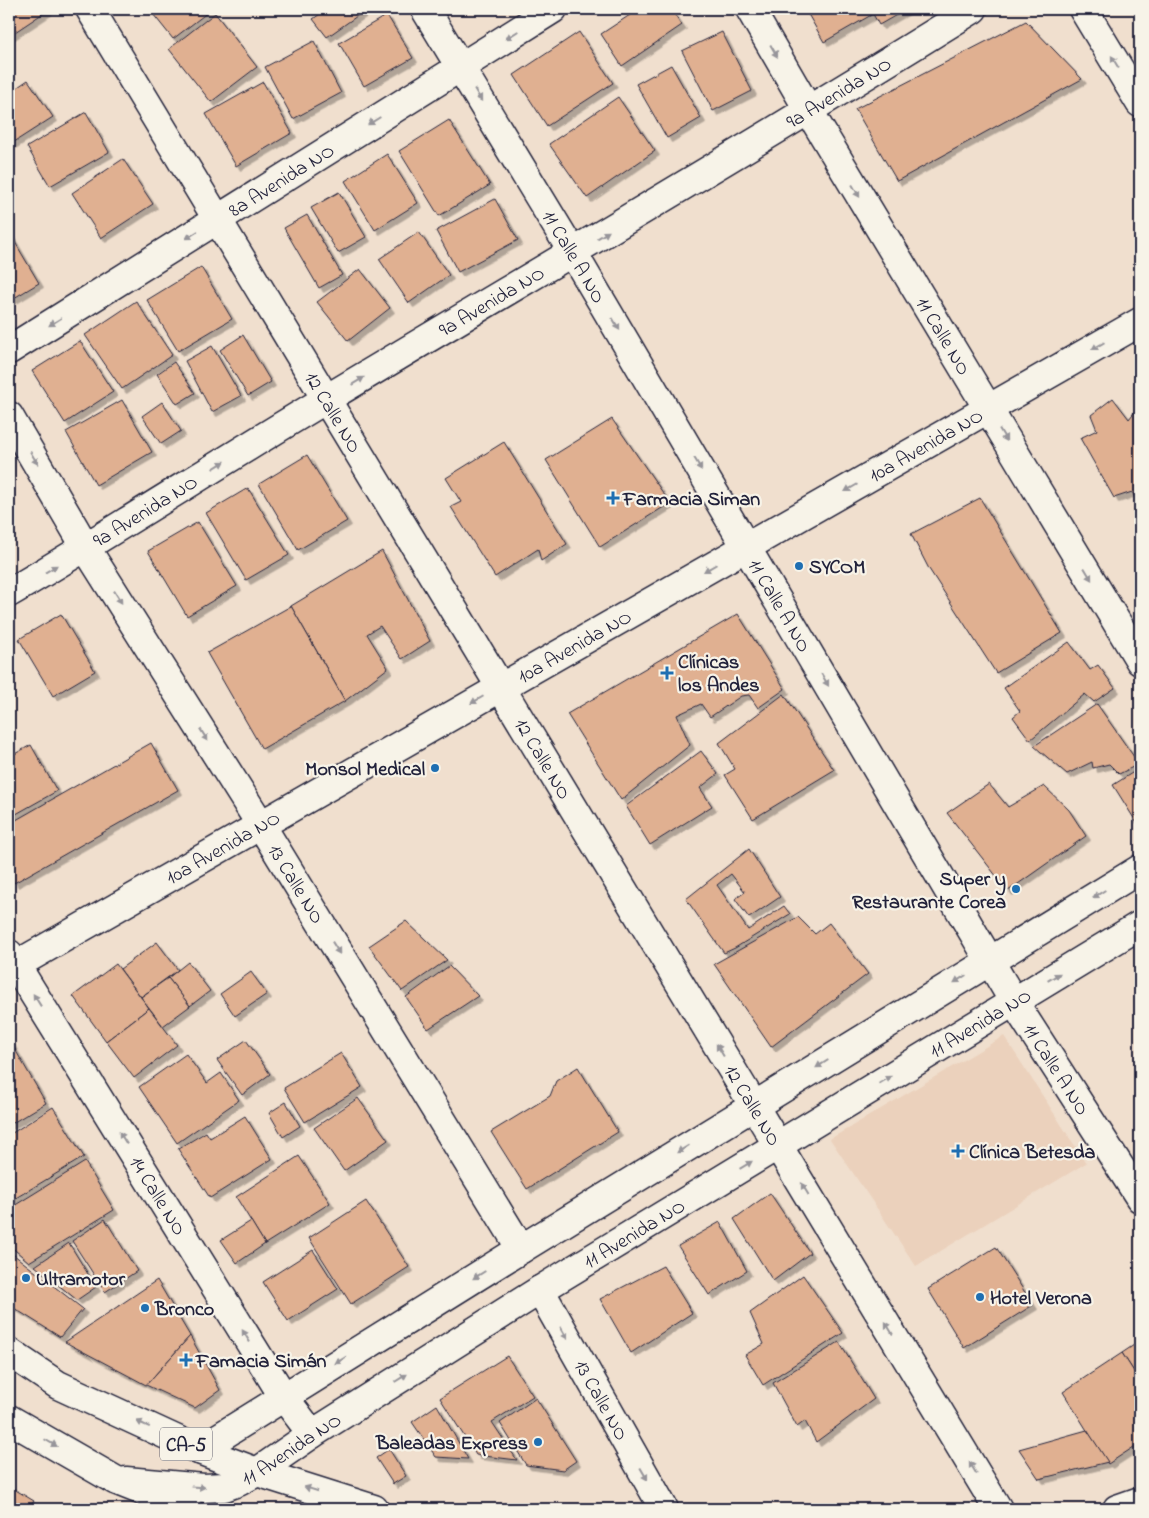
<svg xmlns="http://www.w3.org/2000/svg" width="1149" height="1518" font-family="'Indie Flower',sans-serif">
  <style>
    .built { fill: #ebd1bc }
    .building { fill: #e0b091; stroke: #22223b; filter: url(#shadow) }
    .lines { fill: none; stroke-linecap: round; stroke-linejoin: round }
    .street-casing { stroke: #22223b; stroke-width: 31 }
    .secondary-casing { stroke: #22223b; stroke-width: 31 }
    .highway-casing { stroke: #22223b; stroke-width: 31 }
    .street { stroke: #f7f3e8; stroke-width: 28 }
    .secondary { stroke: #f7f3e8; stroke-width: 28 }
    .highway { stroke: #f7f3e8; stroke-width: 28 }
    .oneway { fill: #97959a }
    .poi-dot { fill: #1f6fb2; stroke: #f7f3e8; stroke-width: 2 }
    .labels { text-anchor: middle; stroke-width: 4.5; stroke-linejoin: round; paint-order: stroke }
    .shield { fill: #f7f3e8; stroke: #62616f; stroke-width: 1 }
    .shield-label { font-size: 19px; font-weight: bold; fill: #22223b }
    .street-label { font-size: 20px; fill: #22223b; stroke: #f7f3e8 }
    .poi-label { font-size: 20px; font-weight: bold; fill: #22223b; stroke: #f7f3e8; text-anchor: start }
  </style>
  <defs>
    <filter id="shadow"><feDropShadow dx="4.5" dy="4.5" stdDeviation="0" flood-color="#0004"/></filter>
  </defs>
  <rect width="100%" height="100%" fill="#f0dfce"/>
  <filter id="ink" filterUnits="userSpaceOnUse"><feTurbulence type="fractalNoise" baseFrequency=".02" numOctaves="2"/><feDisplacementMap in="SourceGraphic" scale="10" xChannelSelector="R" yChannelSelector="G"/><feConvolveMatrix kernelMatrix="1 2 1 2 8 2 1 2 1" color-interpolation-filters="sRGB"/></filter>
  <g filter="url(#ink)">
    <!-- built -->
    <path class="built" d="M 1004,1036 L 1086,1163 L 916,1266 L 830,1139 Z"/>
    <!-- building -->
    <g class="building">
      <path d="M 9,9 L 47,9 L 48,10 L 9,36 Z"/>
      <path d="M 149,9 L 212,9 L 173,39 Z"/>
      <path d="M 327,9 L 367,9 L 327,37 L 313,19 Z"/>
      <path d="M 639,9 L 671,9 L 682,25 L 622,66 L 601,34 Z"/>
      <path d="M 805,9 L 907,9 L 879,25 L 873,14 L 824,42 Z"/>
      <path d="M 215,13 L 257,67 L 211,102 L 169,49 Z"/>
      <path d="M 387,15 L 413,58 L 364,86 L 339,43 Z"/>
      <path d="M 1026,21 L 1082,79 L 897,181 L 855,109 Z"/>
      <path d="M 579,32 L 613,83 L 547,126 L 514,75 Z"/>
      <path d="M 722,32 L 752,91 L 713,111 L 682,51 Z"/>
      <path d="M 314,41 L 341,93 L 293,119 L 265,67 Z"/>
      <path d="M 671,65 L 701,118 L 667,138 L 636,84 Z"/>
      <path d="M 28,80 L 53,117 L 11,144 L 9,141 L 9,93 Z"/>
      <path d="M 263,82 L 292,133 L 236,166 L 206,114 Z"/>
      <path d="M 618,97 L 655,151 L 587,198 L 549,144 Z"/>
      <path d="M 86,112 L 109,152 L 50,186 L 27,147 Z"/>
      <path d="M 449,120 L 490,185 L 439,216 L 399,151 Z"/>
      <path d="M 387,154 L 418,203 L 375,230 L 345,181 Z"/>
      <path d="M 123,159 L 153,204 L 101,238 L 72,193 Z"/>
      <path d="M 339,192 L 366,237 L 338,253 L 311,208 Z"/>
      <path d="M 495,199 L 518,240 L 458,272 L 436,231 Z"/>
      <path d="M 307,215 L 342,275 L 319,288 L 284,228 Z"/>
      <path d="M 9,232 L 39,283 L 9,301 Z"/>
      <path d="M 419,232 L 449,275 L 409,303 L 379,259 Z"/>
      <path d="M 201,267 L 232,319 L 178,351 L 147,300 Z"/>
      <path d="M 360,269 L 390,308 L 348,341 L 317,302 Z"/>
      <path d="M 136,301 L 172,355 L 122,389 L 85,335 Z"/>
      <path d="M 243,335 L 271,382 L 248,396 L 220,350 Z"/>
      <path d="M 80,341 L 113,392 L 65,423 L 32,371 Z"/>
      <path d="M 212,346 L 241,396 L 212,412 L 185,361 Z"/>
      <path d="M 174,362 L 195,393 L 177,404 L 157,374 Z"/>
      <path d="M 1113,398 L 1129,419 L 1140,405 L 1140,501 L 1138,502 L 1132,492 L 1114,498 L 1080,438 L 1097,430 L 1091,415 Z"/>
      <path d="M 122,400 L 152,452 L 96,485 L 66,432 Z"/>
      <path d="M 162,402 L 181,431 L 161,444 L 142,416 Z"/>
      <path d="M 612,419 L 670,503 L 600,547 L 546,460 Z"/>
      <path d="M 504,442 L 567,544 L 541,561 L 538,549 L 495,577 L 451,507 L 461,502 L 446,478 Z"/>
      <path d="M 307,455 L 347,521 L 298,550 L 259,484 Z"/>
      <path d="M 248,488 L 289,555 L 246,580 L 206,513 Z"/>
      <path d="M 980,498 L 1062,633 L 996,673 L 929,569 L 911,534 Z"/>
      <path d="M 198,522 L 237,586 L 187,616 L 148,551 Z"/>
      <path d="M 382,551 L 430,641 L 402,659 L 380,626 L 367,634 L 388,668 L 345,701 L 291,606 Z"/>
      <path d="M 291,606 L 345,701 L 262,749 L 207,653 Z"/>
      <path d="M 61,614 L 95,671 L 53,696 L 19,639 Z"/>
      <path d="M 738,614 L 785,689 L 758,708 L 749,695 L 741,696 L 710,717 L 701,704 L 677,715 L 690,745 L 621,800 L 567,714 Z"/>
      <path d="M 1069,642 L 1090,670 L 1098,665 L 1115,688 L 1094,702 L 1085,694 L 1030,740 L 1013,717 L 1020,711 L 1004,688 Z"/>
      <path d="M 784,694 L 834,770 L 753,819 L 725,775 L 735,769 L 719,743 Z"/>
      <path d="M 1097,704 L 1139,764 L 1119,774 L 1109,764 L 1093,768 L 1092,762 L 1067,774 L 1034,746 Z"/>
      <path d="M 151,743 L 178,790 L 14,883 L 9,874 L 9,824 Z"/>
      <path d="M 31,745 L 57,791 L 9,818 L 9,757 Z"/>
      <path d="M 701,751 L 718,774 L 700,788 L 712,806 L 650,845 L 626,806 Z"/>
      <path d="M 1140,768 L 1140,828 L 1113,785 Z"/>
      <path d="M 989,784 L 1008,807 L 1044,786 L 1069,810 L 1086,836 L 1008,891 L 947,813 Z"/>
      <path d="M 749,849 L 780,897 L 749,918 L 735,899 L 745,892 L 731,874 L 717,885 L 748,930 L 784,906 L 790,914 L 735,948 L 724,953 L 686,899 Z"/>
      <path d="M 798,917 L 815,934 L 829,923 L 868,974 L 771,1047 L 714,964 Z"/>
      <path d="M 406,921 L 447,960 L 402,991 L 369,946 Z"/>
      <path d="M 157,942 L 178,970 L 141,997 L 120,969 Z"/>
      <path d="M 188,962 L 210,991 L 190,1006 L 168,978 Z"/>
      <path d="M 116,964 L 149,1008 L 106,1041 L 73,996 Z"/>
      <path d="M 449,966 L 478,996 L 428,1029 L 406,997 Z"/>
      <path d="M 251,972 L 267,994 L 235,1016 L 220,994 Z"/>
      <path d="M 168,978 L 190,1006 L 163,1026 L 141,997 Z"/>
      <path d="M 149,1008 L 177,1045 L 134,1078 L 106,1041 Z"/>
      <path d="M 9,1039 L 46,1103 L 9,1125 Z"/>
      <path d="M 246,1040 L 270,1074 L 242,1095 L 217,1060 Z"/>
      <path d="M 341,1053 L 362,1087 L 305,1122 L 284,1088 Z"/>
      <path d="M 186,1054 L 207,1083 L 221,1073 L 239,1100 L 177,1143 L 139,1087 Z"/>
      <path d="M 578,1067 L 618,1132 L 527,1189 L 491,1132 L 550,1096 L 556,1081 Z"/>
      <path d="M 358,1098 L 388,1140 L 344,1171 L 314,1128 Z"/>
      <path d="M 286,1102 L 300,1126 L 283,1137 L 269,1113 Z"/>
      <path d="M 53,1107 L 84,1157 L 9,1202 L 9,1135 Z"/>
      <path d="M 245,1116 L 272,1159 L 210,1198 L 178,1149 L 206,1132 L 210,1138 Z"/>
      <path d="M 299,1156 L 330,1203 L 265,1244 L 236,1197 Z"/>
      <path d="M 85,1162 L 114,1210 L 29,1262 L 9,1245 L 9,1209 Z"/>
      <path d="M 770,1193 L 810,1253 L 773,1281 L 734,1219 Z"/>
      <path d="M 366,1201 L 409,1267 L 351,1304 L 309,1238 Z"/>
      <path d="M 105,1219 L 137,1271 L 105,1292 L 72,1241 Z"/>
      <path d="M 251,1221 L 265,1244 L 237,1263 L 221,1240 Z"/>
      <path d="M 720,1222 L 747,1271 L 709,1295 L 678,1246 Z"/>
      <path d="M 69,1243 L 96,1287 L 77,1300 L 35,1266 Z"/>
      <path d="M 996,1247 L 1033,1305 L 964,1348 L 928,1289 Z"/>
      <path d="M 313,1250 L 338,1289 L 288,1321 L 263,1282 Z"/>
      <path d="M 9,1251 L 83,1309 L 60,1337 L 9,1305 Z"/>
      <path d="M 663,1266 L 692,1313 L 631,1353 L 600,1299 Z"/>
      <path d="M 803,1275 L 843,1333 L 763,1385 L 745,1355 L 764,1344 L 750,1313 Z"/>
      <path d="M 157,1280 L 190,1336 L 146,1385 L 65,1342 Z"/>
      <path d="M 190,1336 L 220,1390 L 195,1408 L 146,1385 Z"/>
      <path d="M 1140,1341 L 1140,1381 L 1122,1353 Z"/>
      <path d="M 839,1342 L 874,1399 L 816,1442 L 805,1421 L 797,1427 L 773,1383 Z"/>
      <path d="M 1122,1353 L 1140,1381 L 1140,1443 L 1108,1464 L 1063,1392 Z"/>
      <path d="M 507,1356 L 533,1396 L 492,1422 L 517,1460 L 476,1455 L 440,1398 Z"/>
      <path d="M 536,1398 L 576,1461 L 563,1470 L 526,1465 L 500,1423 Z"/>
      <path d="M 437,1405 L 468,1459 L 436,1457 L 412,1422 Z"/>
      <path d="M 1087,1430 L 1108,1462 L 1039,1479 L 1019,1449 Z"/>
      <path d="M 389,1449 L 406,1476 L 393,1484 L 376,1458 Z"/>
      <path d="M 9,1486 L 34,1501 L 29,1509 L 9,1509 Z"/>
    </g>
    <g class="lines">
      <!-- street casing -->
      <g class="street-casing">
        <g id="street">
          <path id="s1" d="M 90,9 L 998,1509"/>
          <path id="s2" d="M 425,9 L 573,253 L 1014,1002 L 1140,1198"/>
          <path id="s3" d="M 750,9 L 809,111 L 1140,661"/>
          <path id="s4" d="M 9,350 L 553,9"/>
          <path id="s5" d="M 9,416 L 86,548 L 261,825 L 521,1249"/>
          <path id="s6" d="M 9,593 C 116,530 221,462 328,398 C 543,269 760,142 973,9"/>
          <path id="s7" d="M 9,954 L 283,1396 L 312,1434"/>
          <path id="s8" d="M 9,969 L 1140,322"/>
          <path id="s9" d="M 540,1290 L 664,1509"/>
        </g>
      </g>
      <!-- secondary casing -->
      <g class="secondary-casing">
        <g id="secondary">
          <path d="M 1083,9 L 1140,103"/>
          <path d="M 199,1450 L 521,1249 L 1140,869"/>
          <path id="s10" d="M 126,1481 L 204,1488 L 224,1487 L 238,1482 L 257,1472 L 312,1434 L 540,1290 L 1140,925"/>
        </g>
      </g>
      <!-- highway casing -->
      <g class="highway-casing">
        <g id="highway">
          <path d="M 9,1352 L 58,1385 L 199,1450 L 257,1472 L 374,1509"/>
          <path d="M 9,1419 L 115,1480 L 188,1509"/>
          <path d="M 1117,1509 L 1140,1501"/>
        </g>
      </g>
      <!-- street -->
      <use href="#street" class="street"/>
      <!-- secondary -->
      <use href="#secondary" class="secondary"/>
      <!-- highway -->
      <use href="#highway" class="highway"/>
    </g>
    <!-- one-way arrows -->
    <defs><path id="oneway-solid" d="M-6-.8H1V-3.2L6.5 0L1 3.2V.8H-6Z" transform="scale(1.25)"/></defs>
    <g class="oneway">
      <use href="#oneway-solid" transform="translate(512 35) rotate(148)"/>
      <use href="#oneway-solid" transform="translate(774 51) rotate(60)"/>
      <use href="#oneway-solid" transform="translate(1115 62) rotate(-121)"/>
      <use href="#oneway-solid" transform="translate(478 95) rotate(59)"/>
      <use href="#oneway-solid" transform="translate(374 121) rotate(148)"/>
      <use href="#oneway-solid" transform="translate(856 191) rotate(59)"/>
      <use href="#oneway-solid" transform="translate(192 235) rotate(148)"/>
      <use href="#oneway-solid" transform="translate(603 235) rotate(-31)"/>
      <use href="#oneway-solid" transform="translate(55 322) rotate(148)"/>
      <use href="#oneway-solid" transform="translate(616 324) rotate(59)"/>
      <use href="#oneway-solid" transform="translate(1098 346) rotate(150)"/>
      <use href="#oneway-solid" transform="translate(358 381) rotate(-31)"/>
      <use href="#oneway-solid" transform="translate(1003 435) rotate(59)"/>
      <use href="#oneway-solid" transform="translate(34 458) rotate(59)"/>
      <use href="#oneway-solid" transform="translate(698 464) rotate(59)"/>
      <use href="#oneway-solid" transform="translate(219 465) rotate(-32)"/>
      <use href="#oneway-solid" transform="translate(851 488) rotate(150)"/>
      <use href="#oneway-solid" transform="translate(710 568) rotate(150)"/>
      <use href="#oneway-solid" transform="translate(51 569) rotate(-31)"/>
      <use href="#oneway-solid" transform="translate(1088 574) rotate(59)"/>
      <use href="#oneway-solid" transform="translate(118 597) rotate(58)"/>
      <use href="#oneway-solid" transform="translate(825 680) rotate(60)"/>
      <use href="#oneway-solid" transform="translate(477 700) rotate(150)"/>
      <use href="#oneway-solid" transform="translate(204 735) rotate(58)"/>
      <use href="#oneway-solid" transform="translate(1099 894) rotate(148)"/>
      <use href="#oneway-solid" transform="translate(336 948) rotate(58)"/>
      <use href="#oneway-solid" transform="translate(1054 977) rotate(-31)"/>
      <use href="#oneway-solid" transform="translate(960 979) rotate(148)"/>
      <use href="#oneway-solid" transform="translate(37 1000) rotate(-122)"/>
      <use href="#oneway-solid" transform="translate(720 1050) rotate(-121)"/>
      <use href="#oneway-solid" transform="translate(822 1064) rotate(148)"/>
      <use href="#oneway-solid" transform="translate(885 1080) rotate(-31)"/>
      <use href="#oneway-solid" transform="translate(123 1138) rotate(-122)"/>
      <use href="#oneway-solid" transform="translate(683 1149) rotate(148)"/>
      <use href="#oneway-solid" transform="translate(746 1165) rotate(-31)"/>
      <use href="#oneway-solid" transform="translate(805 1189) rotate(-121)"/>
      <use href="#oneway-solid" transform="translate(479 1275) rotate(148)"/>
      <use href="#oneway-solid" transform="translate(889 1328) rotate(-121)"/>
      <use href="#oneway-solid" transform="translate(564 1333) rotate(60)"/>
      <use href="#oneway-solid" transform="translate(246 1336) rotate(-122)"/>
      <use href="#oneway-solid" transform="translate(341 1360) rotate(148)"/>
      <use href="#oneway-solid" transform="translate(401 1378) rotate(-32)"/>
      <use href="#oneway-solid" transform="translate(143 1424) rotate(-155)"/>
      <use href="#oneway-solid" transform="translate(51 1443) rotate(30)"/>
      <use href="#oneway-solid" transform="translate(973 1468) rotate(-121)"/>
      <use href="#oneway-solid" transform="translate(644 1474) rotate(60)"/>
      <use href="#oneway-solid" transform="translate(198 1487) rotate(4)"/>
      <use href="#oneway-solid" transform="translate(311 1489) rotate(-162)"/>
    </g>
  </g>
  <!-- markers -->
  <g class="poi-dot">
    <path d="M610.5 490.5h5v5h5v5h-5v5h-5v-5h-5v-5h5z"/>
    <circle cx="799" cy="566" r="5"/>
    <path d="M664.5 665.5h5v5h5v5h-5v5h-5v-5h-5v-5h5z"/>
    <circle cx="435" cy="768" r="5"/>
    <circle cx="1016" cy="889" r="5"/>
    <path d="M955.5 1143.5h5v5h5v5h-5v5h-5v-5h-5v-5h5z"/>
    <circle cx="26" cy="1278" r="5"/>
    <circle cx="980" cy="1297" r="5"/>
    <circle cx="145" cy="1308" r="5"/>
    <path d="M183.5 1352.5h5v5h5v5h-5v5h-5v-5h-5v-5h5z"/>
    <circle cx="538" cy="1442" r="5"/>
  </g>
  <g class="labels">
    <!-- shield labels -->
    <rect class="shield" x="160" y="1427.5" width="52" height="33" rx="4"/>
    <g class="shield-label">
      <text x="186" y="1451">CA-5</text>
    </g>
    <!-- street labels -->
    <g class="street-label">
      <text dy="7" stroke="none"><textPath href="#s6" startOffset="969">9a Avenida NO</textPath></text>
      <text dy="7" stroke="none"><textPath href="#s4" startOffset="321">8a Avenida NO</textPath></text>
      <text dy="7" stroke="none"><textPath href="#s2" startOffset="289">11 Calle A NO</textPath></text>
      <text dy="7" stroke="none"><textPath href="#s6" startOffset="564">9a Avenida NO</textPath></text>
      <text dy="7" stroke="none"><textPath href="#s3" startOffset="380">11 Calle NO</textPath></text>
      <text dy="7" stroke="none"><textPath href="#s1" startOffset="471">12 Calle NO</textPath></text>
      <text dy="7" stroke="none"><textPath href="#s8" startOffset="1056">10a Avenida NO</textPath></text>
      <text dy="7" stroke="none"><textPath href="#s6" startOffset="159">9a Avenida NO</textPath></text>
      <text dy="7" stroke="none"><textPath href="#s2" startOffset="694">11 Calle A NO</textPath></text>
      <text dy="7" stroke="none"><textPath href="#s8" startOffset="651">10a Avenida NO</textPath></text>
      <text dy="7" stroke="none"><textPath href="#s1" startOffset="876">12 Calle NO</textPath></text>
      <text dy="7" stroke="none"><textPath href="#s8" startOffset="246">10a Avenida NO</textPath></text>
      <text dy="7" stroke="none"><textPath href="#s5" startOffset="549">13 Calle NO</textPath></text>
      <text dy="7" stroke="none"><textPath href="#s10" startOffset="986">11 Avenida NO</textPath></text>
      <text dy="7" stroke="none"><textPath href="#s2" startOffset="1234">11 Calle A NO</textPath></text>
      <text dy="7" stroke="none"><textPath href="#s1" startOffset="1281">12 Calle NO</textPath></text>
      <text dy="7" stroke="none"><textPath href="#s7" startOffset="284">14 Calle NO</textPath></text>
      <text dy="7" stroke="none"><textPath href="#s10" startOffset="581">11 Avenida NO</textPath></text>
      <text dy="7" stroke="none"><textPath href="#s9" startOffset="126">13 Calle NO</textPath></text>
      <text dy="7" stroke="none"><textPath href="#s10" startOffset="176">11 Avenida NO</textPath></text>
    </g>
    <!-- poi labels -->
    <g class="poi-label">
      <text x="623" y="505">Farmacia Siman</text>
      <text x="809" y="573">SYCOM</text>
      <text x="678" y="668">Clínicas<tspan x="678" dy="23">los Andes</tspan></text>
      <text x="425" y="775" text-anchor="end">Monsol Medical</text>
      <text x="1006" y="885" text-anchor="end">Super y<tspan x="1006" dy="23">Restaurante Corea</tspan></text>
      <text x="969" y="1158">Clínica Betesda</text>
      <text x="36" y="1285">Ultramotor</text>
      <text x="990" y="1304">Hotel Verona</text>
      <text x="155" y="1315">Bronco</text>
      <text x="196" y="1367">Famacia Simán</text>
      <text x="528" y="1449" text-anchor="end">Baleadas Express</text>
    </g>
  </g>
  <!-- margin -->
  <rect width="1149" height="1518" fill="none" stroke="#f7f3e8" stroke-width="30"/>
  <rect x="15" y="15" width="1119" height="1488" fill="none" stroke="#22223b" stroke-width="2" filter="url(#ink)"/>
</svg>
